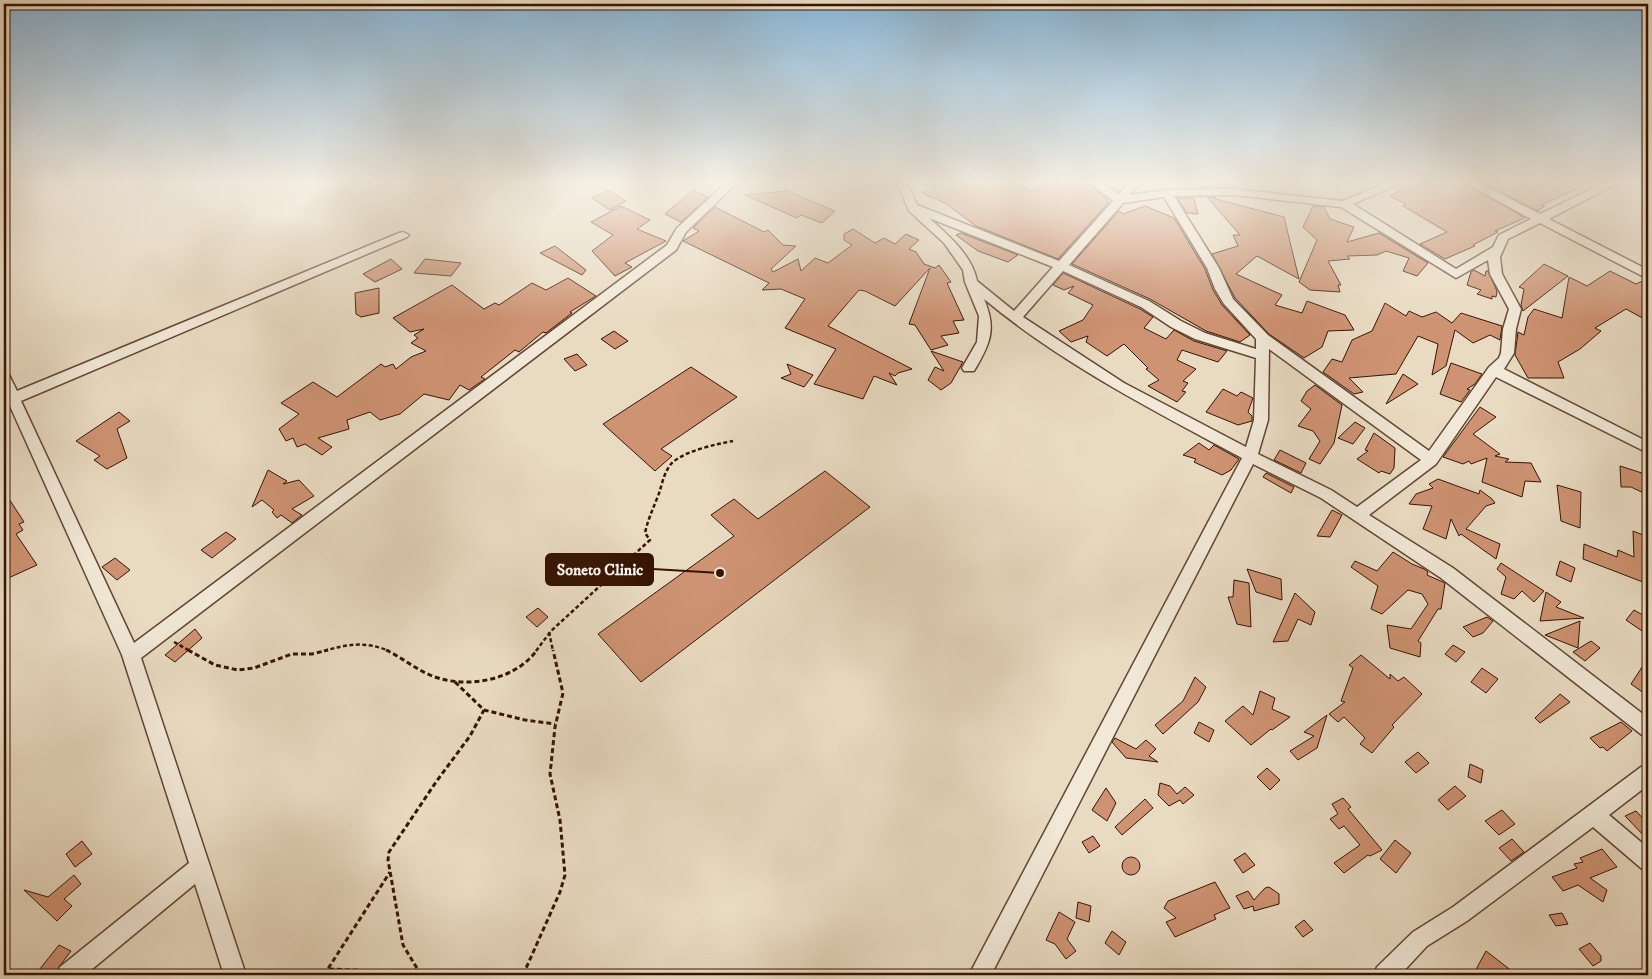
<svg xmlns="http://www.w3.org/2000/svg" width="1652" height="979" font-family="'IM FELL DW Pica',serif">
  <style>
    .building { fill: #ce9373; stroke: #351403 }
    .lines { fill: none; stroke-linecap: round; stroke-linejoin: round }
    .street-casing { stroke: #624633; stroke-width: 3 }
    .path-far1 { stroke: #351403; stroke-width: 2.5; stroke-dasharray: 4 2.5; stroke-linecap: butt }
    .path { stroke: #351403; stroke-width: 3; stroke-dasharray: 5 3; stroke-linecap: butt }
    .street { fill: #f1e8d7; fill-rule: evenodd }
    .leader { fill: none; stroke: #351403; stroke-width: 2 }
    .callout-dot { fill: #351403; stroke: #f1e8d7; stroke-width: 2 }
    .callout { fill: #351403; stroke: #351403; stroke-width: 2 }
    .callout-label { font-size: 16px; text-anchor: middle; font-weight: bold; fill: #fff }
  </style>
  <rect width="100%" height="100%" fill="#e9dbc2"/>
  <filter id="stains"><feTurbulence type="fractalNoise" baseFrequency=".004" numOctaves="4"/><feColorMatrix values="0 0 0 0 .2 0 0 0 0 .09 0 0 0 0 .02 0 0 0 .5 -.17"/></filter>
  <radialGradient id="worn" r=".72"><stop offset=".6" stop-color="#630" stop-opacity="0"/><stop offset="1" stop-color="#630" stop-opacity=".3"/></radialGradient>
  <!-- building -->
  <g class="building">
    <path d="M 952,183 L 967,183 L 978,187 L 988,183 L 1018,183 L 1031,191 L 1052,183 L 1088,183 L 1109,202 L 1058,259 L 976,226 L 945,203 L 922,193 L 934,185 L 947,188 Z"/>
    <path d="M 1208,183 L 1243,183 L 1238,188 L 1203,188 L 1209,186 Z"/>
    <path d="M 1413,183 L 1422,183 L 1429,187 L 1464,183 L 1525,218 L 1495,231 L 1498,232 L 1473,245 L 1475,246 L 1445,259 L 1420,244 L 1447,232 L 1403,206 L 1406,204 L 1390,196 Z"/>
    <path d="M 1483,183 L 1564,183 L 1576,189 L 1541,205 L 1545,206 L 1538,211 Z"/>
    <path d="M 608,190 L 626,201 L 610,210 L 592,198 Z"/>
    <path d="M 693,190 L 708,197 L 681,222 L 665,214 Z"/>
    <path d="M 788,191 L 790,192 L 835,211 L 822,223 L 801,215 L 797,218 L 745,195 Z"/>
    <path d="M 1207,197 L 1216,197 L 1212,198 L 1284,217 L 1299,279 L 1257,256 L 1236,274 L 1282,295 L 1275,305 L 1302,313 L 1307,301 L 1345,315 L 1354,330 L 1328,331 L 1322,347 L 1304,358 L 1269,334 L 1235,298 L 1212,254 L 1238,246 L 1233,235 L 1240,235 Z"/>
    <path d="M 1177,198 L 1194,198 L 1198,214 L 1187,213 Z"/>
    <path d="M 621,206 L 650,220 L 637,229 L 666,241 L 625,263 L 632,267 L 615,276 L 592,251 L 613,235 L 591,222 Z"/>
    <path d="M 1145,206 L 1174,218 L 1205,269 L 1213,290 L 1222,305 L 1250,335 L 1240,342 L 1206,331 L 1150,299 L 1072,264 L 1119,211 L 1123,214 Z"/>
    <path d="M 1313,206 L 1324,207 L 1330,219 L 1354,227 L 1347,242 L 1379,233 L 1428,263 L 1417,276 L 1403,271 L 1409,258 L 1386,251 L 1377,255 L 1347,256 L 1350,259 L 1328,261 L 1341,285 L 1338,285 L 1340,292 L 1310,290 L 1299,282 L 1317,240 L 1303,227 Z"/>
    <path d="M 715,207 L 764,232 L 768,230 L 783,245 L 796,246 L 771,269 L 773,272 L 798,259 L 801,271 L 815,258 L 828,263 L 852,245 L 844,240 L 844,234 L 853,229 L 875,243 L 884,238 L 895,244 L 906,234 L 919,240 L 909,249 L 916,252 L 924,264 L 935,268 L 939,265 L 951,282 L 947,283 L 964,320 L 953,321 L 959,333 L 941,336 L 948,345 L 931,350 L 915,325 L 909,324 L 930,268 L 895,306 L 865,291 L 859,290 L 828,326 L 912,369 L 898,373 L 895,376 L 889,373 L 897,385 L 874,376 L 863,399 L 814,384 L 836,349 L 785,328 L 805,299 L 781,289 L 762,290 L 769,283 L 683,241 L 699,231 L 693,228 Z"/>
    <path d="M 961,233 L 1018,255 L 1008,262 L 978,251 L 956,235 Z"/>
    <path d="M 555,246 L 586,270 L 582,275 L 540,253 Z"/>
    <path d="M 391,259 L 402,269 L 375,282 L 363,274 Z"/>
    <path d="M 425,259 L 461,263 L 451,276 L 414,273 Z"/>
    <path d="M 1544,264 L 1568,276 L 1523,311 L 1521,305 L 1524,289 L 1519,287 Z"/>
    <path d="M 1474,270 L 1485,276 L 1486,271 L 1488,271 L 1497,291 L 1496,297 L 1492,296 L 1492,299 L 1477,294 L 1481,290 L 1467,285 L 1471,272 Z"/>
    <path d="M 1610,271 L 1636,284 L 1645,280 L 1648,281 L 1648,321 L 1626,309 L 1595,328 L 1601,331 L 1580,349 L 1558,362 L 1564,378 L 1528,378 L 1515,355 L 1518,332 L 1524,335 L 1528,317 L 1534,309 L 1562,318 L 1569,277 L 1587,286 Z"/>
    <path d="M 1063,273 L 1140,309 L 1153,317 L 1144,328 L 1166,339 L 1174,330 L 1194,341 L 1227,351 L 1218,362 L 1182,350 L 1177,360 L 1196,369 L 1183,381 L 1188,383 L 1182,391 L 1186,392 L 1177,402 L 1148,386 L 1159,380 L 1146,369 L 1148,368 L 1124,344 L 1107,356 L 1086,342 L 1088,336 L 1071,342 L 1059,331 L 1083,320 L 1093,305 L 1068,293 L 1074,286 L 1064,290 L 1053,285 Z"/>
    <path d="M 568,278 L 596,296 L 570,312 L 572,313 L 546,333 L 543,332 L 519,352 L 515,350 L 481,377 L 485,379 L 469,390 L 460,385 L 449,400 L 424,394 L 400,414 L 380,420 L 370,412 L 347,420 L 349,429 L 318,438 L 332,447 L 322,455 L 305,444 L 297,447 L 293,438 L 286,441 L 279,429 L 299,414 L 281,403 L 313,382 L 337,397 L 381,364 L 385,367 L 393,364 L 396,369 L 411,357 L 426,351 L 411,343 L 418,338 L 414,335 L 424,329 L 410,332 L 393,318 L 452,285 L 484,309 L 495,303 L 499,305 L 532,283 L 546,290 Z"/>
    <path d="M 379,288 L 379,313 L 361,317 L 356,314 L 355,293 Z"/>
    <path d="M 1385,303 L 1406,316 L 1409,311 L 1422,317 L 1436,312 L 1452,323 L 1461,313 L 1502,326 L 1500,340 L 1490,335 L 1473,343 L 1455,330 L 1446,366 L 1432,375 L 1438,344 L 1418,336 L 1396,374 L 1349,378 L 1363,392 L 1354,394 L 1323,372 L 1332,359 L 1342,362 L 1352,340 L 1372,331 Z"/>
    <path d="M 614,331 L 628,341 L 615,349 L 601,339 Z"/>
    <path d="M 931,351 L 963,362 L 951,383 L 941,390 L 928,380 L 935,367 L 944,371 Z"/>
    <path d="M 577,354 L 587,365 L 575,371 L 564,359 Z"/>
    <path d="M 1451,363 L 1482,374 L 1475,384 L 1467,389 L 1470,390 L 1461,402 L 1440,394 Z"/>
    <path d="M 787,364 L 813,375 L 804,387 L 781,378 L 791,374 Z"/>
    <path d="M 691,367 L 737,397 L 661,449 L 672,456 L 655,471 L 603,424 Z"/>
    <path d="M 1403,374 L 1418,384 L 1386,404 Z"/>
    <path d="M 1315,385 L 1342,405 L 1334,443 L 1320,464 L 1309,459 L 1320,441 L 1313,431 L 1298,426 L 1311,409 L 1301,401 L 1307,391 Z"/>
    <path d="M 1223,389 L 1237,396 L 1241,392 L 1253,398 L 1248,412 L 1252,416 L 1252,421 L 1238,425 L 1206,412 Z"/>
    <path d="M 1480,407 L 1496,417 L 1473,434 L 1500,454 L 1495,456 L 1509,459 L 1505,462 L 1531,463 L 1541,482 L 1525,481 L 1522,497 L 1482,482 L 1487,458 L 1471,464 L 1469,461 L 1463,464 L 1443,457 Z"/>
    <path d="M 119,412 L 130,421 L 117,429 L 127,458 L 107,469 L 94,460 L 100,456 L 76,441 Z"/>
    <path d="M 1355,422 L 1365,428 L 1353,444 L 1338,438 Z"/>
    <path d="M 1374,433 L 1395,448 L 1394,468 L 1390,474 L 1381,471 L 1379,473 L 1357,459 L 1368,451 L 1365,450 Z"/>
    <path d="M 1199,443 L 1209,450 L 1214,445 L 1239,459 L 1231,470 L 1222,475 L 1194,462 L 1196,459 L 1183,455 Z"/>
    <path d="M 1280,450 L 1306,463 L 1301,473 L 1274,460 Z"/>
    <path d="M 1620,466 L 1648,475 L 1648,495 L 1631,487 L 1621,487 Z"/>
    <path d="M 268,470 L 287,481 L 283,484 L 299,480 L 314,496 L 292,509 L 302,515 L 292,523 L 281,515 L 277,518 L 272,512 L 274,510 L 262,500 L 252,507 Z"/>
    <path d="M 825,471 L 870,507 L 641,682 L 598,634 L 734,536 L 711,515 L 734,499 L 758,519 Z"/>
    <path d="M 1266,473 L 1294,487 L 1291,493 L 1263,477 Z"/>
    <path d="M 1438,479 L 1479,494 L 1480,490 L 1492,499 L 1495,503 L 1486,506 L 1466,529 L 1500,544 L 1496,559 L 1461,534 L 1459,536 L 1451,519 L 1446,539 L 1423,529 L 1432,506 L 1409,504 L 1416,494 L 1433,488 L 1429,484 Z"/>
    <path d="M 1557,485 L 1581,492 L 1580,528 L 1561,521 Z"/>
    <path d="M 4,491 L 24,522 L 19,524 L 23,530 L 16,534 L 37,565 L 4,580 Z"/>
    <path d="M 1332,510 L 1342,515 L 1330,537 L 1317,536 Z"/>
    <path d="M 1633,531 L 1648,537 L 1648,584 L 1583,559 L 1584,544 L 1617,557 L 1618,550 L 1634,557 Z"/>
    <path d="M 226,532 L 236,539 L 212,558 L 201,550 Z"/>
    <path d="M 1393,552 L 1412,564 L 1424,569 L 1428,572 L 1427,575 L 1445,583 L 1441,609 L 1438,609 L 1418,641 L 1421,643 L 1420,657 L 1390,648 L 1387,625 L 1411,629 L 1428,604 L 1422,594 L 1408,590 L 1382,614 L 1371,609 L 1378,586 L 1351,567 L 1355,561 L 1377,571 Z"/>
    <path d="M 115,558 L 130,570 L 117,580 L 102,567 Z"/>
    <path d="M 1560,561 L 1575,568 L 1571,582 L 1556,575 Z"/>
    <path d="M 1501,563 L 1544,591 L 1534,602 L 1522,591 L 1514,599 L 1501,594 L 1506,577 L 1497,569 Z"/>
    <path d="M 1247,569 L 1281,579 L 1282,600 L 1256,592 Z"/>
    <path d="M 1234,580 L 1249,583 L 1251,627 L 1237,624 L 1228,597 L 1233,597 Z"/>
    <path d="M 1546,592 L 1561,602 L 1556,607 L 1584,618 L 1540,621 Z"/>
    <path d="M 1295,593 L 1315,612 L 1311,625 L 1298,619 L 1288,641 L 1273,642 Z"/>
    <path d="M 538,608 L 548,617 L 537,627 L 526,617 Z"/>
    <path d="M 1634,610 L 1648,618 L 1648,635 L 1626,620 Z"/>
    <path d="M 1487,617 L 1493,621 L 1483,633 L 1473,637 L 1463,627 Z"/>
    <path d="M 1580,621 L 1578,648 L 1545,635 Z"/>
    <path d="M 195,629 L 202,638 L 175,662 L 165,655 Z"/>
    <path d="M 1591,641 L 1600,648 L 1585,661 L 1573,652 Z"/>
    <path d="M 1453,645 L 1465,652 L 1456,662 L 1445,654 Z"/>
    <path d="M 1361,655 L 1390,679 L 1390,674 L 1398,681 L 1404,677 L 1422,694 L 1392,725 L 1394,727 L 1372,753 L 1360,744 L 1365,738 L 1344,717 L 1338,722 L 1329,714 L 1345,702 L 1341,701 L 1353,668 L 1349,665 Z"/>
    <path d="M 1648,658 L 1648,696 L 1631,684 Z"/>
    <path d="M 1482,668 L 1498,679 L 1486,693 L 1471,682 Z"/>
    <path d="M 1195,677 L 1206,687 L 1198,702 L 1163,734 L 1155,725 L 1183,701 Z"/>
    <path d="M 1260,691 L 1275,698 L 1272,709 L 1290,717 L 1272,730 L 1271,729 L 1251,745 L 1225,721 L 1243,706 L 1253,715 Z"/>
    <path d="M 1560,694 L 1570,702 L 1540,723 L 1535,718 Z"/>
    <path d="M 1327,715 L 1317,748 L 1298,760 L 1290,751 L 1314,736 L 1304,732 Z"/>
    <path d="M 1199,722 L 1214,730 L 1209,742 L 1194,733 Z"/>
    <path d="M 1621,722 L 1632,731 L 1607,751 L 1603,747 L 1600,748 L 1590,738 Z"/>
    <path d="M 1115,738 L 1136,749 L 1146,740 L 1156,749 L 1149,756 L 1158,762 L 1126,758 L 1112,742 Z"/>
    <path d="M 1418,752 L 1429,763 L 1416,773 L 1405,762 Z"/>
    <path d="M 1470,764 L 1483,770 L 1481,783 L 1468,777 Z"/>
    <path d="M 1267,768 L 1280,780 L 1270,790 L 1257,777 Z"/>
    <path d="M 1160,783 L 1170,786 L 1177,794 L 1185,787 L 1194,795 L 1183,804 L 1180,800 L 1169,806 L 1158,795 Z"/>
    <path d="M 1455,786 L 1466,796 L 1448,810 L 1438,800 Z"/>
    <path d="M 1106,788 L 1116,803 L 1107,821 L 1092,810 Z"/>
    <path d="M 1343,798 L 1351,807 L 1348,809 L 1382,850 L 1370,856 L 1368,855 L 1344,873 L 1334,863 L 1360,845 L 1344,826 L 1339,829 L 1330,819 L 1338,814 L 1332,804 Z"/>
    <path d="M 1145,799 L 1153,808 L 1122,835 L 1115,827 Z"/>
    <path d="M 1502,810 L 1515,824 L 1499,835 L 1485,821 Z"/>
    <path d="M 1636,811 L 1648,824 L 1648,840 L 1625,816 Z"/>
    <path d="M 1093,836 L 1100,846 L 1089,853 L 1082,842 Z"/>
    <path d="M 1512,839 L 1524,852 L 1511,861 L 1499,848 Z"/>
    <path d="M 1395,840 L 1411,853 L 1396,873 L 1380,859 Z"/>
    <path d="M 82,841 L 92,854 L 75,867 L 66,854 Z"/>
    <path d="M 1602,849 L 1617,867 L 1590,878 L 1607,890 L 1603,902 L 1578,885 L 1563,891 L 1552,877 L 1577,868 L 1574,864 L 1583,862 L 1580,858 Z"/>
    <path d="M 1245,853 L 1255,865 L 1243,873 L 1234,860 Z"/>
    <circle cx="1131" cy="866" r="9"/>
    <path d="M 74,875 L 81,884 L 64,899 L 72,906 L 57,921 L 24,890 L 48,897 Z"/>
    <path d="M 1215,882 L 1230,908 L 1214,915 L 1216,919 L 1175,937 L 1166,922 L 1176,918 L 1164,908 L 1168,901 Z"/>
    <path d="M 1269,887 L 1279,894 L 1279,904 L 1254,911 L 1253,906 L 1244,909 L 1236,896 L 1248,891 L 1254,900 L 1265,888 Z"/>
    <path d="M 1078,902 L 1091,906 L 1089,922 L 1076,918 Z"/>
    <path d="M 1059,912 L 1075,922 L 1067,939 L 1076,951 L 1066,959 L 1055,944 L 1046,940 Z"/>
    <path d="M 1562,913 L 1568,924 L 1556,926 L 1549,915 Z"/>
    <path d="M 1304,920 L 1313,930 L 1303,937 L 1295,927 Z"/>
    <path d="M 1112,931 L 1126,942 L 1119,955 L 1105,943 Z"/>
    <path d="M 1590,943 L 1601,956 L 1601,961 L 1593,966 L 1579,949 Z"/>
    <path d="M 59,945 L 71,951 L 53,975 L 35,975 Z"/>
    <path d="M 1486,951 L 1517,975 L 1473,975 Z"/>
  </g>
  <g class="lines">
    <!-- street casing -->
    <g class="street-casing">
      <g id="street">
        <path d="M 726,183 L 737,183 L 686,232 L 676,250 L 141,658 L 246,975 L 224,975 L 195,884 L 85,975 L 57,975 L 60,967 L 189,863 L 122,655 L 10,406 L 4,407 L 4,397 L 6,396 L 4,373 L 9,375 L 17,391 L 399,233 L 403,232 L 409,235 L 407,237 L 21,401 L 134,643 L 667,245 L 677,228 Z"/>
        <path d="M 897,183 L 907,183 L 917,205 L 1059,261 L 1113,201 L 1090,183 L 1102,183 L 1119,194 L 1129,183 L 1140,183 L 1130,195 L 1167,190 L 1234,189 L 1343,201 L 1386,183 L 1401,183 L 1353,204 L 1456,269 L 1493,247 L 1499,235 L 1531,219 L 1466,183 L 1479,183 L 1540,214 L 1604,183 L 1618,183 L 1549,219 L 1648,270 L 1648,279 L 1540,223 L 1508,239 L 1500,257 L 1502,274 L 1521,309 L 1516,329 L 1514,353 L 1504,369 L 1648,442 L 1648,453 L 1496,377 L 1436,464 L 1369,515 L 1453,568 L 1648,718 L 1648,738 L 1642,735 L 1441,578 L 1321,498 L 1253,464 L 991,975 L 969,975 L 1242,458 C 1153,410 1062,364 984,299 C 997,329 990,344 974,371 L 964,371 L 962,368 L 977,342 L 979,316 L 965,282 L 963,270 L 944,243 L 909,211 ZM 1234,195 L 1341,207 L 1456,278 L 1488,260 L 1490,274 L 1509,309 L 1503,329 L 1501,353 L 1499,358 L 1489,367 L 1429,451 L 1268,335 L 1233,299 L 1219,268 L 1174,196 ZM 1164,197 L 1207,268 L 1215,289 L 1224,304 L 1256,339 L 1256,349 L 1205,333 L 1181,321 L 1149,301 L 1069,265 L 1123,203 ZM 929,218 L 1053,267 L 1014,311 L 977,281 C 972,255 948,235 929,218 ZM 1063,271 L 1141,307 L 1171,327 L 1195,339 L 1256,358 L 1254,420 L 1246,447 L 1124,383 L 1023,317 ZM 1269,349 L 1421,460 L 1357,507 L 1331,490 L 1258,454 L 1268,420 Z"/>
        <path d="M 1648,765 L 1648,785 L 1609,815 L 1648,848 L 1648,871 L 1641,868 L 1593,827 L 1467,921 L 1427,946 L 1400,975 L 1374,975 L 1377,967 L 1413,932 L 1453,907 L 1641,767 Z"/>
      </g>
    </g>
    <!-- path-far1 -->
    <g class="path-far1">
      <path d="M 549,632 L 553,651"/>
      <path d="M 174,642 L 190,651"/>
      <path d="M 324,651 C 347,644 366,641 389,651"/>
      <path d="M 536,651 L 551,631 L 650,540 L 645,533 C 648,519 653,509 658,496 C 662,486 663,474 671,464 C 683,451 717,444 733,441"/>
    </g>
    <!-- path -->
    <g class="path">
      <path d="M 188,650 L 215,665 L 238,670 L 254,668 L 292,654 L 312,654 L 328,650"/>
      <path d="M 386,650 C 401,657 414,668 430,675 C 464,690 515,681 537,650"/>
      <path d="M 455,682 L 484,710 L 525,720 L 555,724"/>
      <path d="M 329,969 L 373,971 L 389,975"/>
      <path d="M 324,975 L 390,872"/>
      <path d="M 412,975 L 416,970"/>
      <path d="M 421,975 L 403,945 L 388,860 L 389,852 L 436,782 L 470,736 L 484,710"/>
      <path d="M 523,975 L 560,892 L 565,875 L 560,820 L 550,774 L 555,727 L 563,693 L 553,650"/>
    </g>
    <!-- street -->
    <use href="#street" class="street"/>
  </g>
  <!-- sky -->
  <linearGradient id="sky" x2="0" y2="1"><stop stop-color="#89b6d7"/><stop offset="0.57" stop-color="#f5efe4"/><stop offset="1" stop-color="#f5efe4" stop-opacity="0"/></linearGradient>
  <rect width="1652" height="320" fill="url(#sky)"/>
  <!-- callouts -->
  <path class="leader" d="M720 573L653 569"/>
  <circle class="callout-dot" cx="720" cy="573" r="5"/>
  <rect class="callout" x="546" y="554" width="107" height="31" rx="5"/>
  <g class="callout-label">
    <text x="600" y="575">Soneto Clinic</text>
  </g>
  <!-- margin -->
  <rect width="1652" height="979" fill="none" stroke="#e9dbc2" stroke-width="20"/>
  <rect x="5" y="5" width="1642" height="969" fill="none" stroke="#351403" stroke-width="2.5"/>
  <rect x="10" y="10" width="1632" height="959" fill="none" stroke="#351403"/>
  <rect width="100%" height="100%" filter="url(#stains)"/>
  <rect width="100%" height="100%" fill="url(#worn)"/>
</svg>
